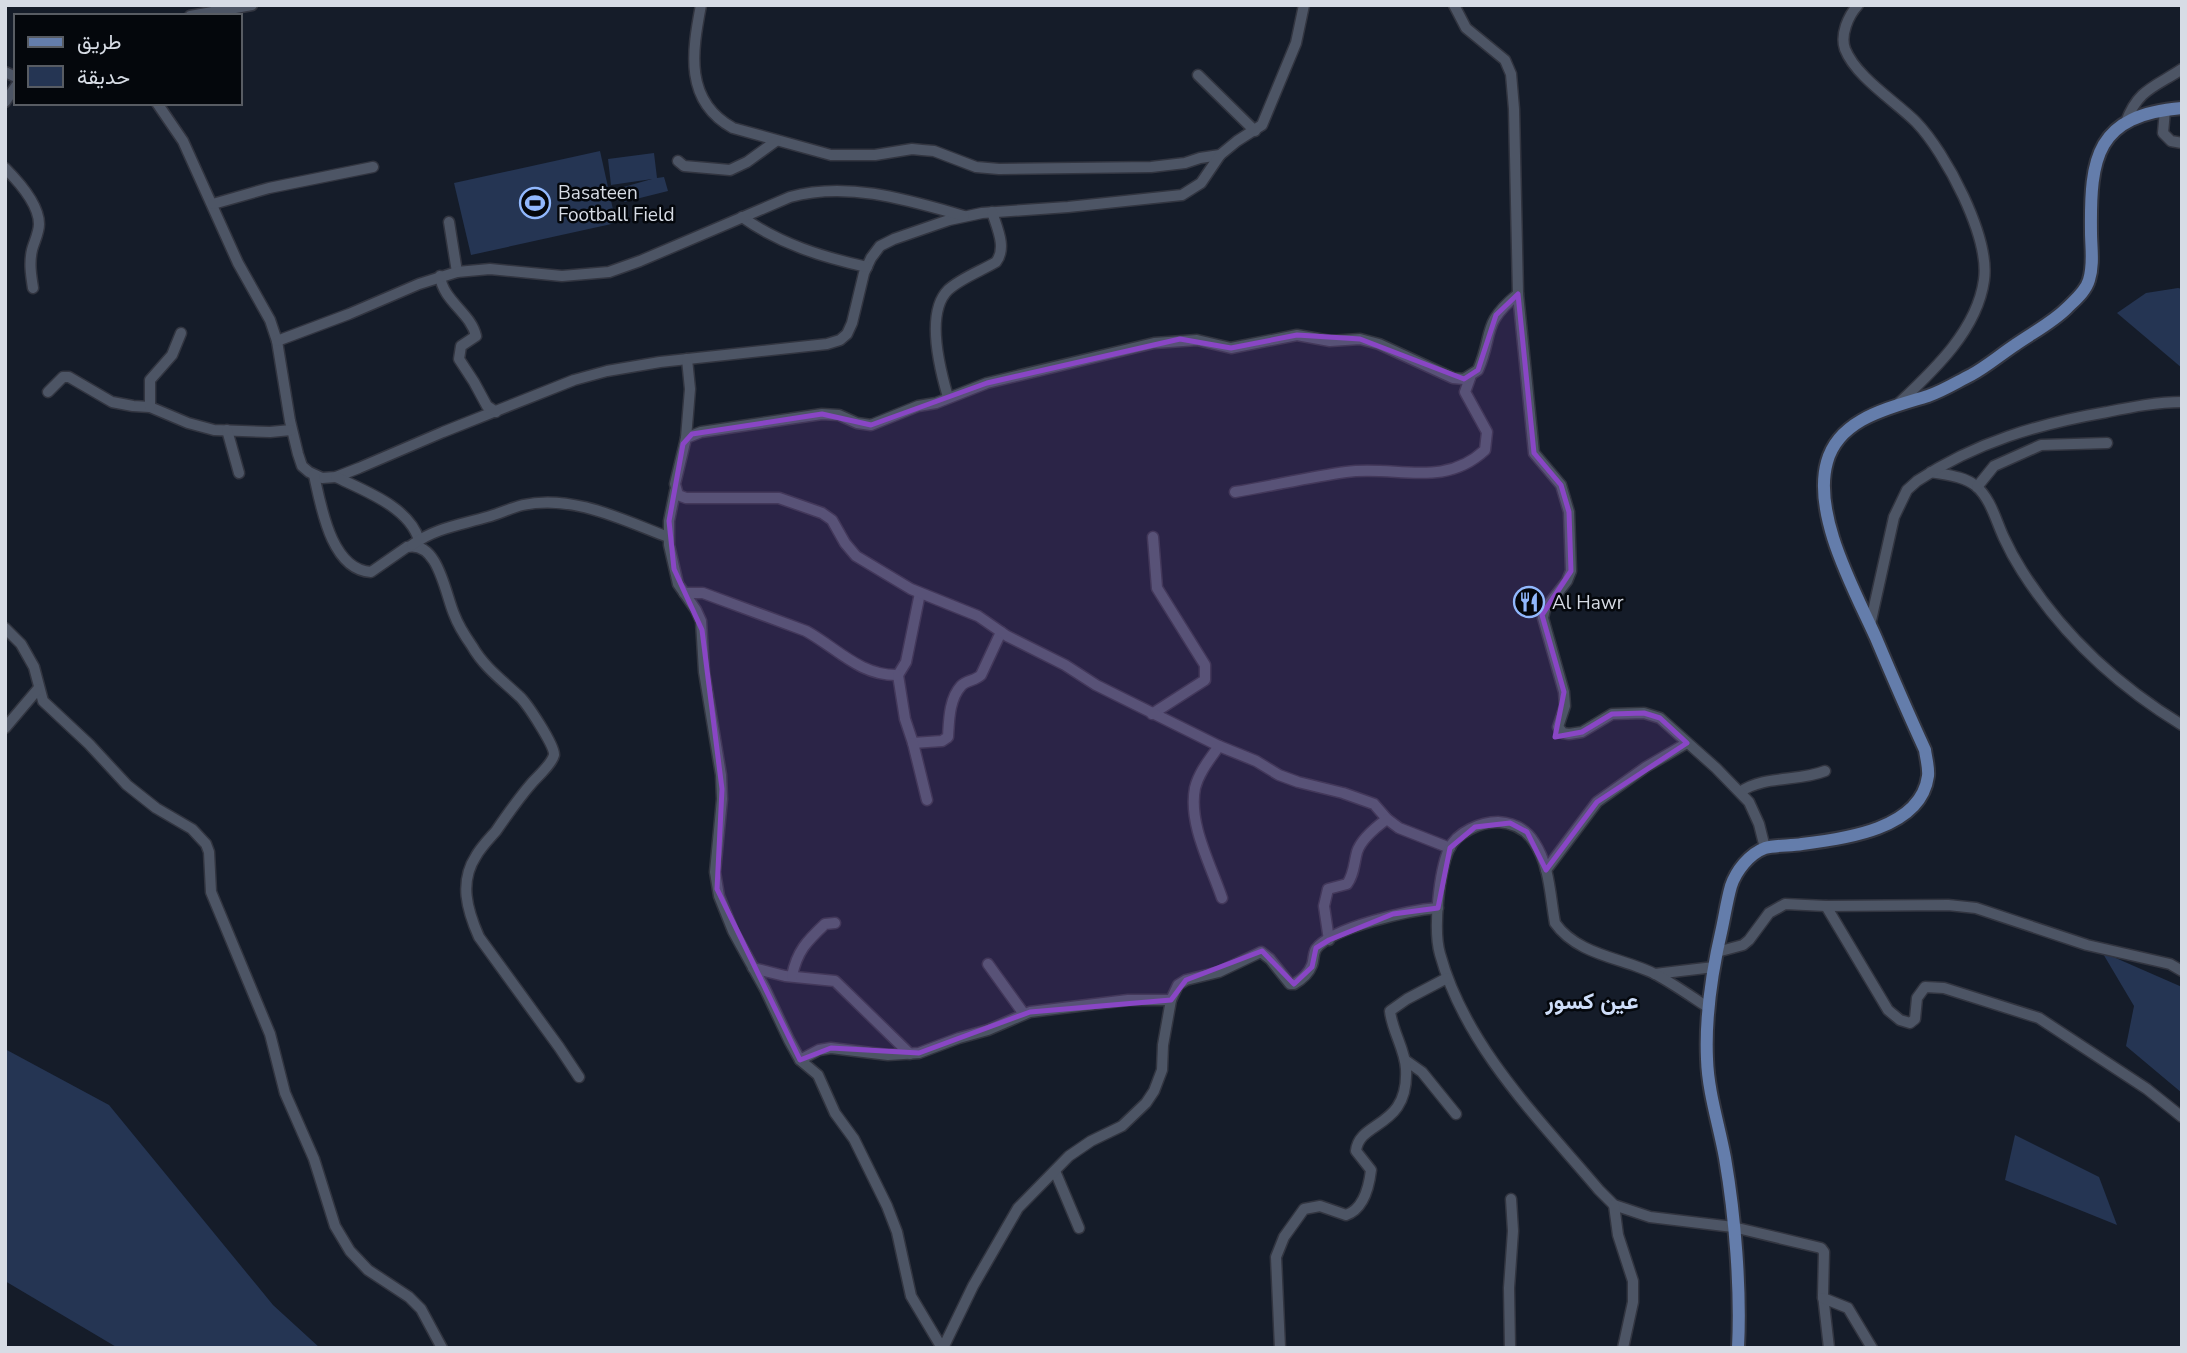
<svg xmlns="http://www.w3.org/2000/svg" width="2187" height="1353" font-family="'Nunito Sans',Vazirmatn,sans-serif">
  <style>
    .green { fill: #253553 }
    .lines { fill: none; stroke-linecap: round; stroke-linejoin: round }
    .minor-casing { stroke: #323540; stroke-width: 13 }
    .major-casing { stroke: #323540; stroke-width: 16 }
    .minor { stroke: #4d5565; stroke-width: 10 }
    .major { stroke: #647dab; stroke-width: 12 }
    .marked { fill: #8946c5; fill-opacity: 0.2; stroke: #8946c5; stroke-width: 5; stroke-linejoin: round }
    .labels { text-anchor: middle; stroke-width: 5; stroke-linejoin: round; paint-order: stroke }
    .poi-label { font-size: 19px; fill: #d7dce5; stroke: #04070c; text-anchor: start }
    .quarter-label { font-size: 23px; font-weight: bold; fill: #ceddf8; stroke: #04070c }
  </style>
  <rect width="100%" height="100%" fill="#151c29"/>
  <!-- green -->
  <g class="green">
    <path d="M 600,151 L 616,223 L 471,255 L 454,183 Z"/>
    <path d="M 654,153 L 657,178 L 664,177 L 668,191 L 624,202 L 620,188 L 652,179 L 611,185 L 608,159 Z"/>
    <path d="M 2178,288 L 2182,289 L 2182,368 L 2117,313 L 2146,293 Z"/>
    <path d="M 2102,952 L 2182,987 L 2182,1093 L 2126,1046 L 2134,1006 Z"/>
    <path d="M 5,1049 L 109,1105 L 273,1305 L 320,1348 L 118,1348 L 5,1281 Z"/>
    <path d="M 2015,1135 L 2099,1177 L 2117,1225 L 2005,1180 Z"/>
  </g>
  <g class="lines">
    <!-- minor casing -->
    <g class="minor-casing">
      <g id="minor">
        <path d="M 701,5 C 692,52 684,101 733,128 L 831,155 L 875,155 L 912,149 L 922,150 L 934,151 L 976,167 L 999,169 L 1151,167 L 1185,163 L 1200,158 L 1220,155 L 1237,141 L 1262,125 L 1296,43 L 1304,5"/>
        <path d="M 1454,5 L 1466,28 L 1505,60 L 1511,74 L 1514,109 L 1518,294"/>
        <path d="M 1858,5 C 1848,16 1840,35 1845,49 C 1856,77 1895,101 1916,122 C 1946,153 1990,237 1984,280 C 1977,331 1932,372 1897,405"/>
        <path d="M 190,16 L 252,5"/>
        <path d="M 5,72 L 16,77"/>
        <path d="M 1198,75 L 1255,131"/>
        <path d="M 5,102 L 16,86"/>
        <path d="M 157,103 L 183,141 L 238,263 L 270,320 L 277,341 L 290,421 L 298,454 L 302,466 L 309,472 L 322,478 L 336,477 L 359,468 L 443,432 L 574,380 L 607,371 L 660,362 L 827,344 L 840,340 L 847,334 L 852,323 L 864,273 L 871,258 L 880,246 L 894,239 L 949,220 L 982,213 L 1068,207 L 1182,195 L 1201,183 L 1220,155"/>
        <path d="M 2165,110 L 2163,133 L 2171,141 L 2182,143"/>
        <path d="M 2126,122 C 2138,89 2155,87 2182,69"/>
        <path d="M 678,161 L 684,166 L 730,170 L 747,162 L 776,141"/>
        <path d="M 5,168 C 18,181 39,204 39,224 C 39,233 34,242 32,250 C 29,263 31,275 33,288"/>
        <path d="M 213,204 L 269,188 L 373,167"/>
        <path d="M 742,217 C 780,244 822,257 867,267"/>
        <path d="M 449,222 L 457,272"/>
        <path d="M 440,276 C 443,301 471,313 476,336 L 461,346 L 459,359 L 474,382 L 487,406 L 496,412"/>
        <path d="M 277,341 L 349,314 L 419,284 L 457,272 L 490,269 L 562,276 L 609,272 L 640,261 L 790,197 C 848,181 908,200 964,216"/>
        <path d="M 48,392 L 63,377 L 69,377 L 112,402 L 133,406 L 150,407 L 188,423 L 214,430 L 270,432 L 291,430"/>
        <path d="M 948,397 C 940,370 925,313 948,290 C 961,278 981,271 996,262 C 1007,248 997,228 992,212"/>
        <path d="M 150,407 L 150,380 L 172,355 L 181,333"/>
        <path d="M 227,430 L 239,473"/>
        <path d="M 686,438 L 690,389 L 687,359"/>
        <path d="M 1931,472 C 1946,475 1964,476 1976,486 C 1991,499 1996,521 2004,538 C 2009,549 2015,560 2022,571 C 2062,634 2118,686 2182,725"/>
        <path d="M 314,475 C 321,506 331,570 371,572 L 407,547 C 438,540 445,593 454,614 C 458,625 465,636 472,646 C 484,667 502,680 519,696 C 527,703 555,746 554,755 C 552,764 537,777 531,784 C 518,799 507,815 496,831 C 489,839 481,847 476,856 C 459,882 467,910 479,937 L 559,1047 L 579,1077"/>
        <path d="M 336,477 C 365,491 409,507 419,540"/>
        <path d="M 1977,487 L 1994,466 L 2041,445 L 2107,443"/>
        <path d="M 675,491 L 669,521 L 669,545 L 678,584 L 696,610 L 701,621 L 704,672 L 721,775 L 722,799 L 715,872 L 719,896 L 733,931 L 765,989 L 789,1040 L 800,1060 L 818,1075 L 835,1113 L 854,1139 L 887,1206 L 897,1232 L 911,1296 L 942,1348"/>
        <path d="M 1235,492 C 1272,486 1309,477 1346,472 C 1396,465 1443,489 1485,450 L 1487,432 L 1465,392 L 1470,378"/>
        <path d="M 412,545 C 435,528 460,525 487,517 C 499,514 510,508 523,505 C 572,494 623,520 668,537"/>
        <path d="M 684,593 L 703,593 L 806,631 C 837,648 860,676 898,675 L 906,662 L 920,593"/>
        <path d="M 1870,625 L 1894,517 L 1907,490 L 1917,481 C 1976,442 2038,424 2107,412 C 2132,407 2157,402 2182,402"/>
        <path d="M 5,628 L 21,644 L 34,667 L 43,701 L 89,744 L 127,785 L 156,808 L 192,829 L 206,844 L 209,852 L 211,892 L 270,1034 L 285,1093 L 314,1159 L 335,1226 L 350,1251 L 368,1270 L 409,1297 L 421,1309 L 442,1348"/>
        <path d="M 898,675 L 905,719 L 913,743 L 942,741 L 948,737 C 949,721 949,699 961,686 C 966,680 975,681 981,675 L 1001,632"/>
        <path d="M 1152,714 L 1205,680 L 1205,665 L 1157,588 L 1153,537"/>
        <path d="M 5,728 L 38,689"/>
        <path d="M 913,743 L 927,800"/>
        <path d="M 1219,746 C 1210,759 1199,772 1195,788 C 1188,824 1211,865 1222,898"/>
        <path d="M 1740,792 C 1764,775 1798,782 1825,771"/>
        <path d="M 1450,848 L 1399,828 L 1387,819 L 1374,804 L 1343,793 L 1298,782 L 1279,775 L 1256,761 L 1219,746 L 1096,685 L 1065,665 L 1007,636 L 978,616 L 911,589 L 856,556 L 845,543 L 832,520 L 822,513 L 779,498 L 686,498 L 678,495 L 675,484 L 686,438 L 701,432 L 822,414 L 839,415 L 857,423 L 871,425 L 918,406 L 936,403 L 987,383 L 1154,343 L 1197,340 L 1231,348 L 1297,335 L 1330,341 L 1360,339 L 1379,344 L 1453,378 L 1464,379 L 1478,370 C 1494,333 1481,324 1518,294 L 1534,453 L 1561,485 L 1569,512 L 1571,571 L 1567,581 L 1545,609 L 1543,618 L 1564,692 L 1565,706 L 1558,727 L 1563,733 L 1569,734 L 1582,732 L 1612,714 L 1644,713 L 1660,718 L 1716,768 L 1749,802 L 1759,824 L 1765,848"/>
        <path d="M 1546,870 L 1597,802 L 1646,767 L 1687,743"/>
        <path d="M 1826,906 L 1888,1010 L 1900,1020 L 1910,1023 L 1915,1019 L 1917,998 L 1925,987 L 1944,988 L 2039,1018 L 2147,1089 L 2182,1117"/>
        <path d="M 1329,940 L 1324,906 L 1328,889 L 1347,884 C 1354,875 1354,863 1357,852 C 1361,839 1376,827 1387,819"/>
        <path d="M 1717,952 L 1743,945 L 1749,940 L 1769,913 L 1785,904 L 1826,906 L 1948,905 L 1976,908 L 2087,945 L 2170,964 L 2182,971"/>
        <path d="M 988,964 L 1024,1014"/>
        <path d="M 753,968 L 785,976 L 835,981 L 910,1054"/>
        <path d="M 1655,974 L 1714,967"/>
        <path d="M 792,976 C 797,951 807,941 825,924 L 835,923"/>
        <path d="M 1709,1008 C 1692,997 1675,985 1657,975 C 1625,958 1578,956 1555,923 C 1550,896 1550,866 1534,842 C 1526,829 1513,823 1498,822 C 1481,822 1457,832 1449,849 C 1439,872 1433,930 1440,954 C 1465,1046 1539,1119 1599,1190 L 1614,1205 L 1650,1217 L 1733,1227 L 1821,1248 L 1824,1252 L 1823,1295 L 1829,1348"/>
        <path d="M 800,1060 L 819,1050 L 831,1048 L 888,1055 L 919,1053 L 959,1038 L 988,1030 L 1030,1012 L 1128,1000 L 1171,1000"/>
        <path d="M 1405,1060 L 1422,1072 L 1456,1114"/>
        <path d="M 1055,1171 L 1079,1228"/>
        <path d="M 1614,1205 L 1618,1235 L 1633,1281 L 1633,1302 L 1623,1348"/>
        <path d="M 1823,1298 L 1848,1308 L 1872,1348"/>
        <path d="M 943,1348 L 973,1286 L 1018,1208 L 1069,1156 L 1091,1141 L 1122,1126 L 1146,1103 L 1154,1091 L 1162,1070 L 1163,1045 L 1171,1000 L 1178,985 L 1186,980 L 1219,972 L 1261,952 L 1270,959 L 1290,984 L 1294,984 C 1301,980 1309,973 1312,965 C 1314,960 1313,954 1316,949 C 1332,927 1411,910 1438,908"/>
        <path d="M 1280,1348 L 1276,1257 L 1284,1237 L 1304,1209 L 1320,1206 L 1346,1215 C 1364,1209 1369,1187 1371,1170 L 1356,1151 C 1359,1120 1409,1129 1406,1069 C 1405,1049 1392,1031 1390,1011 L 1407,999 L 1447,978"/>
        <path d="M 1510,1348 L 1509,1288 L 1513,1231 L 1511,1199"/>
      </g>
    </g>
    <!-- major casing -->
    <g class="major-casing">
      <path id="major" d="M 1738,1348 C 1741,1289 1735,1216 1725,1158 C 1719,1125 1708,1092 1707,1059 C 1705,1015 1712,971 1722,928 C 1725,914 1727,900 1731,886 C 1736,871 1749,854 1765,848 C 1776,845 1791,846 1802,844 C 1844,839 1921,829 1928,776 C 1929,768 1926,758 1925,750 C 1908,713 1892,676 1876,638 C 1855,591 1812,515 1827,462 C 1839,418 1890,408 1928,396 C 1943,391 1957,382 1971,375 C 1986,367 2000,355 2015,345 C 2032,333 2052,323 2067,308 C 2075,300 2086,291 2089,280 C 2094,264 2091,248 2091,232 C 2090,157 2096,115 2182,108"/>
    </g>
    <!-- minor -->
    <use href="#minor" class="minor"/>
    <!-- major -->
    <use href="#major" class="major"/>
  </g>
  <!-- marked area -->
  <path class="marked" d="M 1518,294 L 1534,453 L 1561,485 L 1569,512 L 1571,571 L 1542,615 L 1564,692 L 1555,737 L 1582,732 L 1612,714 L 1644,713 L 1660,718 L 1687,743 L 1597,802 L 1546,870 L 1527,832 L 1510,823 L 1475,827 L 1450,848 L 1438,908 L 1393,914 L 1329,940 L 1316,948 L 1312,967 L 1294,984 L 1262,951 L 1186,980 L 1171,1000 L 1030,1012 L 919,1053 L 831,1048 L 800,1060 L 717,889 L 722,789 L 702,630 L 674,569 L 669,521 L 683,444 L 692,434 L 822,414 L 871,425 L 987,383 L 1180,339 L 1231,348 L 1297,335 L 1360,339 L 1464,379 L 1478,370 L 1496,315 Z"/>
  <!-- icons -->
  <defs>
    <g id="stadium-ring" transform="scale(1.575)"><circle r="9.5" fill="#04070c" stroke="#91b8fd" stroke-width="1.5"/><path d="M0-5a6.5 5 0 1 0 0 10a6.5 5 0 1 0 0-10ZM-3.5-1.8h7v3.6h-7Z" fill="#91b8fd"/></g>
    <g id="restaurant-ring" transform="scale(1.575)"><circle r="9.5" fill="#04070c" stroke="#91b8fd" stroke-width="1.5"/><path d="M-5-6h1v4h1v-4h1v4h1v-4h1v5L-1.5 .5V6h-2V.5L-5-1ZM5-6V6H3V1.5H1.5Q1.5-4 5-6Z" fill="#91b8fd"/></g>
  </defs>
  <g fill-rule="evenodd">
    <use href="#stadium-ring" x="535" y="203"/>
    <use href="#restaurant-ring" x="1529" y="602"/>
  </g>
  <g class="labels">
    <!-- poi labels -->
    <g class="poi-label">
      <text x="558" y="199">Basateen<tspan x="558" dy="22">Football Field</tspan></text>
      <text x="1552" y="609">Al Hawr</text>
    </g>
    <!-- quarter labels -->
    <g class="quarter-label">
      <text x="1592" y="1009">عين كسور</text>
    </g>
  </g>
  <!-- border -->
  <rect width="2187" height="1353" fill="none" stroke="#d7dce5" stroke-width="14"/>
  <!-- legend -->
  <rect x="14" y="14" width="228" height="91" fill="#04070c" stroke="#585c63" stroke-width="2"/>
  <rect x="28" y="37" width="35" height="10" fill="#647dab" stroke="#585c63" stroke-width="2"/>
  <text x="77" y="49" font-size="21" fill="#d7dce5">طريق</text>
  <rect x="28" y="66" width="35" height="21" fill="#253553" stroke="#585c63" stroke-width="2"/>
  <text x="77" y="84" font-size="21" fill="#d7dce5">حديقة</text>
</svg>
